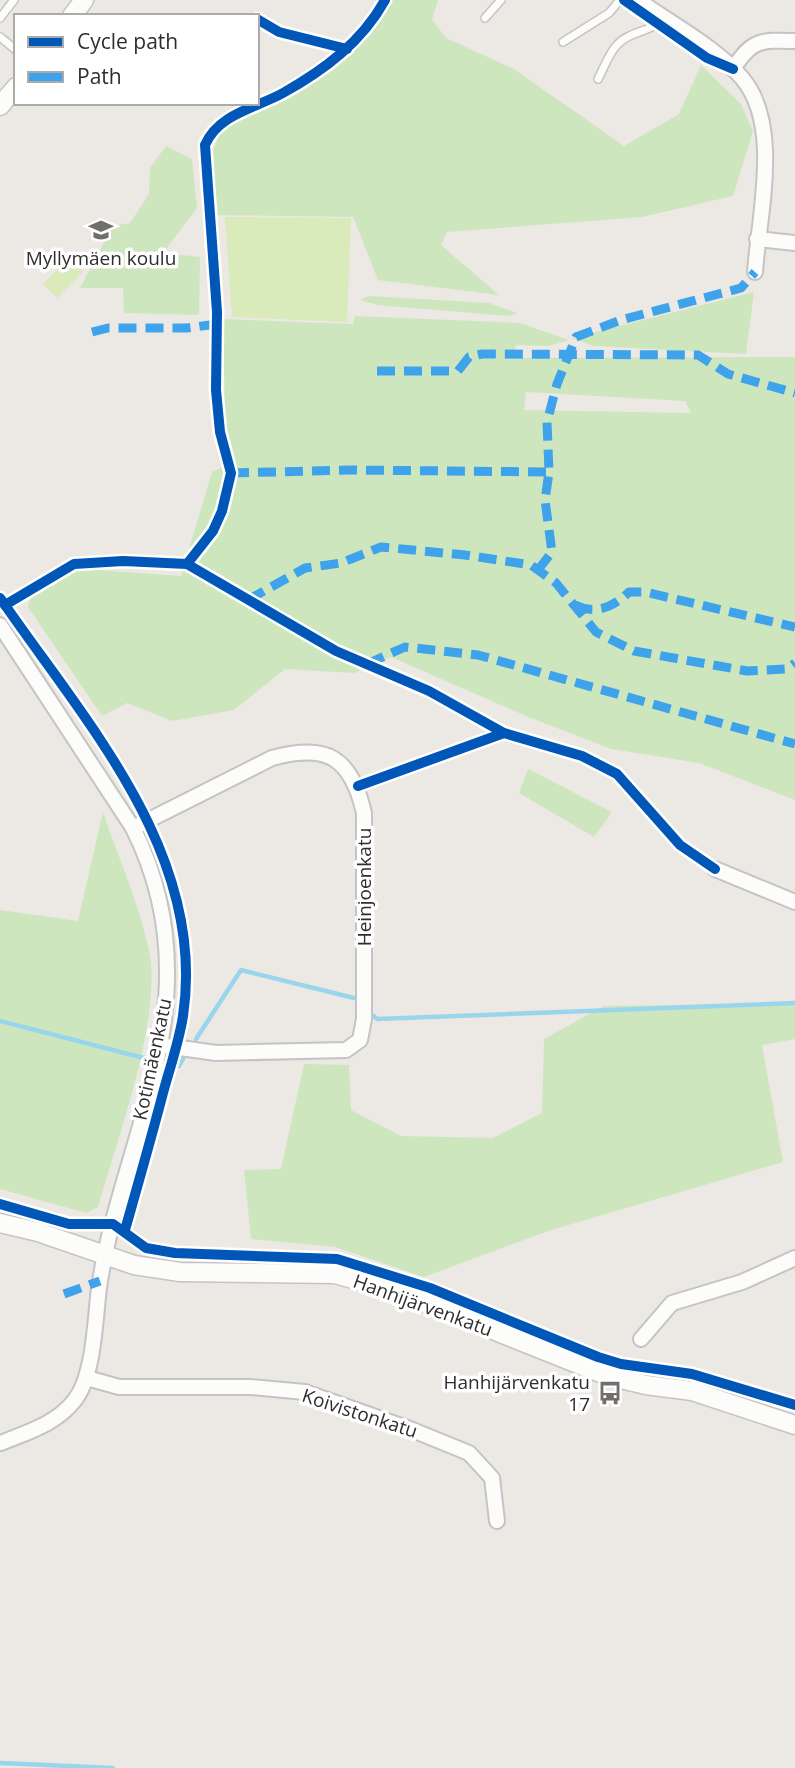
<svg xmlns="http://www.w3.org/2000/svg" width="795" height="1768" font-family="'Open Sans',sans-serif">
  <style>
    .green { fill: #cee6be; fill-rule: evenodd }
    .pitch { fill: #d9eabb }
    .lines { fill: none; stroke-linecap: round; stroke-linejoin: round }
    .stream { stroke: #99d6ec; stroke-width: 4.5 }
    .service-casing { stroke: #c5c4c5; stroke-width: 10 }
    .minor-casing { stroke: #c5c4c5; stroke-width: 18 }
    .tertiary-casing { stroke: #c5c4c5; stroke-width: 21 }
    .service { stroke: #fcfcfb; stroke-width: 7 }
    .minor { stroke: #fcfcfb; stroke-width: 14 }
    .tertiary { stroke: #fcfcfb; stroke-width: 18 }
    .quiet { stroke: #3ea3eb; stroke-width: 9; stroke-dasharray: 18 9; stroke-linecap: butt }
    .cycleway-casing { stroke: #fff; stroke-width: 15 }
    .cycleway { stroke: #0057b8; stroke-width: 10 }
    .labels { text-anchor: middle; stroke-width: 7; stroke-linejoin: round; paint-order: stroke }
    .poi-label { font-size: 19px; fill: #2e2e2e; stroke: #fff }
    .street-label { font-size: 19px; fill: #2e2e2e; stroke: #fff }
  </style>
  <rect width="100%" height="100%" fill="#ece8e4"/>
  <!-- green -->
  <g class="green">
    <path d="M 390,0 L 438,0 L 432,19 L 446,38 L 514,69 L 624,146 L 679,114 L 701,65 L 741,104 L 753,131 L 733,196 L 642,217 L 447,232 L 441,245 L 499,295 L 378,280 L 353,217 L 213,215 L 209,161 L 222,128 L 272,106 L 335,69 L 386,11 Z"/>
    <path d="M 166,146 L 192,159 L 197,208 L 163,253 L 200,257 L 199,315 L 124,313 L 123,288 L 80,288 L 113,226 L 130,223 L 149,194 L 150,168 Z"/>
    <path d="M 754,292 L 746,354 L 594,346 L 572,338 Z"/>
    <path d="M 369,296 L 489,303 L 517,313 L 508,316 L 378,305 L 360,300 Z"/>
    <path d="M 355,316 L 520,323 L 569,340 L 548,346 L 515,345 L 516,358 L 795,357 L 795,800 L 699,763 L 611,749 L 526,716 L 391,657 L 354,673 L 285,669 L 234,710 L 172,721 L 127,703 L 102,716 L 28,607 L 32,591 L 73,568 L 181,576 L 212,472 L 235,462 L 225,418 L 223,319 L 353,324 ZM 526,392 L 685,401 L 691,413 L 524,410 Z"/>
    <path d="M 528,769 L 612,812 L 594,837 L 519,793 Z"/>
    <path d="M 103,812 C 118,857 139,903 149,950 C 163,1016 117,1140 98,1207 L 86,1213 L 0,1189 L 0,910 L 78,921 Z"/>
    <path d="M 795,1003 L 795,1039 L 762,1045 L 783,1162 L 548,1231 L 424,1277 L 335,1247 L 251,1239 L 244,1170 L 281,1169 L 304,1064 L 349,1065 L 351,1110 L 401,1136 L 493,1138 L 542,1113 L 544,1039 L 604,1006 Z"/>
  </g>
  <!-- pitch -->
  <g class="pitch">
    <path d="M 225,217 L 351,218 L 347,322 L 232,317 Z"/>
    <path d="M 69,258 L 83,272 L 57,298 L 43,284 Z"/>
  </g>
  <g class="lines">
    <!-- stream -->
    <g class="stream">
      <path d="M 374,1016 L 377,1019 L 795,1003"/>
      <path d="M 0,1021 L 144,1058"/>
      <path d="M 196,1039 L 241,970 L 354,998"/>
      <path d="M 179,1066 L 183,1059"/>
      <path d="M 0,1763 L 113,1768"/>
    </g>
    <!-- service casing -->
    <g class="service-casing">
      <g id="service">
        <path d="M 0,18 L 14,0"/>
        <path d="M 485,18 L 501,0"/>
        <path d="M 0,37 L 16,50"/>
        <path d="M 563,42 L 609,13 L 620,0"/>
        <path d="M 598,79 C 604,68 609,53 617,45 C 629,31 651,32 665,19"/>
      </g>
    </g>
    <!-- minor casing -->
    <g class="minor-casing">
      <g id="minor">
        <path d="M 638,0 C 670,23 717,48 742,78 C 782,125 759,214 755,272"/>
        <path d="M 733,69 C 752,39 761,40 795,41"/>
        <path d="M 757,239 L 795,243"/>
        <path d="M 0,625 L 133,828 C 155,872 167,921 167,971 C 168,1078 114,1183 99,1288 C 95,1320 94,1377 74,1401 C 56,1424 27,1432 1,1443"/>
        <path d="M 133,828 L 272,758 C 327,743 351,757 364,813 L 364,1019 L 360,1040 L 346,1050 L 216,1053 L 159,1045"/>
        <path d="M 715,869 L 795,902"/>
        <path d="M 641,1339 L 672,1303 L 742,1282 L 795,1258"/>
        <path d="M 87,1378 L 119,1387 L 251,1387 L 305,1392 L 410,1429 L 469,1453 L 492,1478 L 497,1521"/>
      </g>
    </g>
    <!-- tertiary casing -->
    <g class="tertiary-casing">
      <g id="tertiary">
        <path d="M 72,16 L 84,0"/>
        <path d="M 0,106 L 16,87"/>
        <path d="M 0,1223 L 38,1232 L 134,1265 L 180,1272 L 335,1274 L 395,1291 L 608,1376 L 646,1385 L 692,1391 L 795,1425"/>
      </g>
    </g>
    <!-- service -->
    <use href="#service" class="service"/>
    <!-- minor -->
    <use href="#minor" class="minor"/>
    <!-- tertiary -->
    <use href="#tertiary" class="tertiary"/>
    <!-- quiet -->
    <g class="quiet">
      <path d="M 92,332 L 108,328 L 187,328 L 217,324"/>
      <path d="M 377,371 L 458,371 L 469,357 L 482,354 L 698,355 L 728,374 L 795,393"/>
      <path d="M 231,473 L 353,470 L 549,472"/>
      <path d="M 538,570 L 552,552 L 545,500 L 549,472 L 547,422 L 557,384 L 576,337 L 621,320 L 741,288 L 755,272"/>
      <path d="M 248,600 L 305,568 L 341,563 L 381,547 L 465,555 L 531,565 L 556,583 L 596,632 L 634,651 L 747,671 L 787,669 L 795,663"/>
      <path d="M 575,605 C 595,615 614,607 629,592 L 645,592 L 795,627"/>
      <path d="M 367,664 L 405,647 L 478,655 L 795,744"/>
      <path d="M 64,1294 L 100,1281"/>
    </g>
    <!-- cycleway casing -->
    <g class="cycleway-casing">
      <g id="cycleway">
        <path d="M 624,0 L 707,58 L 733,69"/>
        <path d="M 257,19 L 279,32 L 347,49"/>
        <path d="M 187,564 L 336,651 L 429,691 L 504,733 L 582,756 L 617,774 L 680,845 L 715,869"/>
        <path d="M 0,598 L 5,605 L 74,564 L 123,561 L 187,564 L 213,531 L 222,511 L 231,473 L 220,432 L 216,390 L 217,312 L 205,145 C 218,114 256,108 283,93 C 324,70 362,42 385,0"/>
        <path d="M 5,605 C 89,726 207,857 183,1016 C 179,1042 170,1067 163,1093 C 151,1139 138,1184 125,1230"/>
        <path d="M 358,786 L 504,733"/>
        <path d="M 0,1204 L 69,1224 L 113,1224 L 146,1248 L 175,1253 L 337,1259 L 430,1288 L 598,1357 L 621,1364 L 692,1374 L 795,1405"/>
      </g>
    </g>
    <!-- cycleway -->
    <use href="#cycleway" class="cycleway"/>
  </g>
  <!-- icons -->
  <defs>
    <g id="school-bare" transform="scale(1.89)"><path d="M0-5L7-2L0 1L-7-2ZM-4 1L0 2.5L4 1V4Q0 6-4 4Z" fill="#706f6e" stroke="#fff" stroke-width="2.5" paint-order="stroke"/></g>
    <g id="bus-bare" transform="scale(1.89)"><path d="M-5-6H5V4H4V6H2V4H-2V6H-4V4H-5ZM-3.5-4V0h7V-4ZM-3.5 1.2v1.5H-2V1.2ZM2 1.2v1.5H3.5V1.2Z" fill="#706f6e" stroke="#fff" stroke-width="2.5" paint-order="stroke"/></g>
  </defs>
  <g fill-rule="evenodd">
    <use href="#school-bare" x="101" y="230"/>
    <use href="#bus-bare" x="610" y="1393"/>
  </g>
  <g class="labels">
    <!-- poi labels -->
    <g class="poi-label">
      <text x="101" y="265">Myllymäen koulu</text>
      <text x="590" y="1389" text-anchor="end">Hanhijärvenkatu<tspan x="590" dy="22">17</tspan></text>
    </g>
    <!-- street labels -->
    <g class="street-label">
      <text transform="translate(364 887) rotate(-90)" y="7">Heinjoenkatu</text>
      <text transform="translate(152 1059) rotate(-78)" y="7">Kotimäenkatu</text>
      <text transform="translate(423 1305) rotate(20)" y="7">Hanhijärvenkatu</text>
      <text transform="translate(360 1413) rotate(18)" y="7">Koivistonkatu</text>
    </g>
  </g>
  <!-- legend -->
  <rect x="14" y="14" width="245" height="91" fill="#ffffff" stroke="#ababab" stroke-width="2"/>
  <rect x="28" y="37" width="35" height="10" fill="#0057b8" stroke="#ababab" stroke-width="2"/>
  <text x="77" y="49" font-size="21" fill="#2e2e2e">Cycle path</text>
  <rect x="28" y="72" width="35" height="10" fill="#3ea3eb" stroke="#ababab" stroke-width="2"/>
  <text x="77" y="84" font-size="21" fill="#2e2e2e">Path</text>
</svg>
